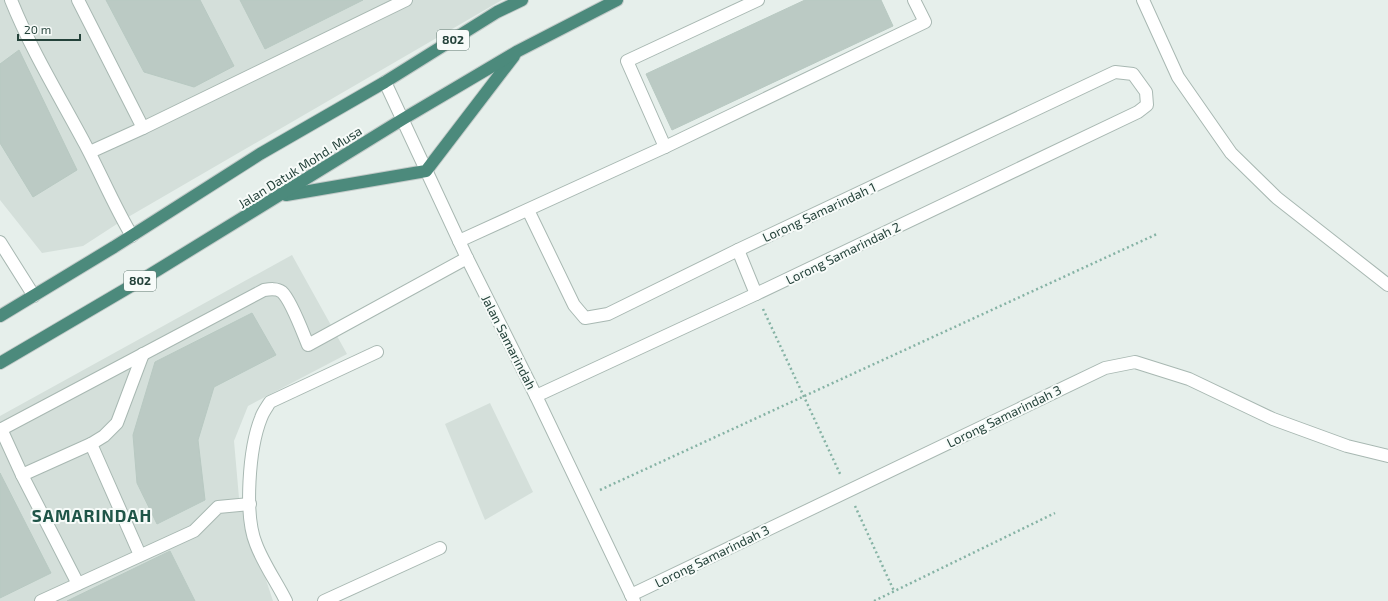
<svg xmlns="http://www.w3.org/2000/svg" width="1388" height="601" font-family="'Exo 2',sans-serif">
  <style>
    .built { fill: #d4dfda }
    .building { fill: #bbcac4; stroke: #b8c9c2 }
    .lines { fill: none; stroke-linecap: round; stroke-linejoin: round }
    .service-casing { stroke: #a8b8b2; stroke-width: 14 }
    .minor-casing { stroke: #a8b8b2; stroke-width: 14 }
    .trunk-casing { stroke: #c2cac8; stroke-width: 14 }
    .path { stroke: #86b3a5; stroke-width: 2.5; stroke-dasharray: 2 3; stroke-linecap: butt }
    .service { stroke: #fff; stroke-width: 12 }
    .minor { stroke: #fff; stroke-width: 12 }
    .trunk { stroke: #4c8a7c; stroke-width: 12 }
    .labels { text-anchor: middle; stroke-width: 4; stroke-linejoin: round; paint-order: stroke }
    .shield { fill: #f7fbf9; stroke: #637a73; stroke-width: 1 }
    .shield-label { font-size: 12px; font-weight: bold; fill: #24423a }
    .street-label { font-size: 13px; fill: #24423a; stroke: #f7fbf9 }
    .district-label { font-size: 17px; font-weight: bold; letter-spacing: 1px; fill: #1f5548; stroke: #f7fbf9 }
  </style>
  <rect width="100%" height="100%" fill="#e6efeb"/>
  <!-- built -->
  <g class="built">
    <path d="M 0,0 L 502,0 L 123,220 L 83,246 L 42,253 L 0,200 Z"/>
    <path d="M 292,255 L 347,354 L 248,406 L 234,441 L 239,498 L 273,601 L 0,601 L 0,416 Z"/>
    <path d="M 490,403 L 533,492 L 485,520 L 445,424 Z"/>
  </g>
  <!-- building -->
  <g class="building">
    <path d="M 106,0 L 200,0 L 234,66 L 194,87 L 144,72 Z"/>
    <path d="M 240,0 L 363,0 L 265,49 Z"/>
    <path d="M 805,0 L 881,0 L 893,26 L 672,130 L 646,74 Z"/>
    <path d="M 19,50 L 77,170 L 33,197 L 0,143 L 0,64 Z"/>
    <path d="M 252,313 L 276,355 L 214,387 L 198,440 L 205,500 L 157,524 L 137,483 L 133,435 L 155,362 Z"/>
    <path d="M 0,473 L 51,573 L 0,598 Z"/>
    <path d="M 170,551 L 195,601 L 67,601 Z"/>
  </g>
  <g class="lines">
    <!-- service casing -->
    <g class="service-casing">
      <g id="service">
        <path d="M 11,0 C 31,50 60,97 85,144 C 101,174 114,206 132,236"/>
        <path d="M 78,0 L 143,128"/>
        <path d="M 90,152 L 143,128 L 406,0"/>
        <path d="M 738,250 L 756,294"/>
        <path d="M 1,429 L 22,475 L 78,584"/>
        <path d="M 0,430 L 264,290 C 270,289 277,288 282,292 C 291,300 303,333 308,345 L 467,258"/>
        <path d="M 91,444 L 104,436 L 117,423 L 143,354"/>
        <path d="M 22,475 L 91,444 L 140,555"/>
        <path d="M 41,601 L 194,531 L 218,507 L 250,504"/>
      </g>
    </g>
    <!-- minor casing -->
    <g class="minor-casing">
      <g id="minor">
        <path d="M 1143,0 L 1178,77 L 1231,153 L 1277,198 L 1388,285"/>
        <path d="M 385,82 L 467,258 L 536,396 L 634,601"/>
        <path d="M 665,147 L 627,61 L 758,0"/>
        <path d="M 528,210 L 574,305 L 585,318 L 608,314 L 738,250 L 1115,72 L 1133,74 L 1146,92 L 1147,105 L 1138,112 L 756,294 L 536,396"/>
        <path d="M 459,241 L 665,147 L 925,22 L 914,0"/>
        <path d="M 0,242 L 34,296"/>
        <path d="M 631,595 L 1105,368 L 1135,362 L 1189,379 L 1273,419 L 1347,446 L 1388,456"/>
        <path d="M 286,601 C 277,583 263,563 256,544 C 244,515 249,448 261,418 C 263,412 267,407 270,402 L 377,352"/>
        <path d="M 324,601 L 440,548"/>
      </g>
    </g>
    <!-- trunk casing -->
    <g class="trunk-casing">
      <g id="trunk">
        <path d="M 286,195 L 426,171 L 514,56"/>
        <path d="M 0,316 L 114,247 L 260,154 L 385,82 L 497,12 L 522,0"/>
        <path d="M 0,363 L 143,279 L 403,119 L 518,51 L 617,0"/>
      </g>
    </g>
    <!-- path -->
    <g class="path">
      <path d="M 763,309 L 841,476"/>
      <path d="M 600,490 L 1157,234"/>
      <path d="M 855,506 L 894,591"/>
      <path d="M 874,601 L 1055,513"/>
    </g>
    <!-- service -->
    <use href="#service" class="service"/>
    <!-- minor -->
    <use href="#minor" class="minor"/>
    <!-- trunk -->
    <use href="#trunk" class="trunk"/>
  </g>
  <g class="labels">
    <!-- shield labels -->
    <g class="shield">
      <rect x="437" y="30" width="32" height="20" rx="3"/>
      <rect x="124" y="271" width="32" height="20" rx="3"/>
    </g>
    <g class="shield-label">
      <text x="453" y="44">802</text>
      <text x="140" y="285">802</text>
    </g>
    <!-- street labels -->
    <g class="street-label">
      <text transform="translate(300 167) rotate(-32)" y="5">Jalan Datuk Mohd. Musa</text>
      <text transform="translate(819 212) rotate(-25)" y="5">Lorong Samarindah 1</text>
      <text transform="translate(843 253) rotate(-26)" y="5">Lorong Samarindah 2</text>
      <text transform="translate(509 342) rotate(63)" y="5">Jalan Samarindah</text>
      <text transform="translate(1004 416) rotate(-26)" y="5">Lorong Samarindah 3</text>
      <text transform="translate(712 556) rotate(-26)" y="5">Lorong Samarindah 3</text>
    </g>
    <!-- district labels -->
    <g class="district-label">
      <text x="92" y="522">SAMARINDAH</text>
    </g>
  </g>
  <!-- scale -->
  <path d="M18 34v6h62v-6" fill="none" stroke="#24423a" stroke-width="2"/>
  <text x="24" y="34" font-size="12" fill="#24423a" stroke="#f7fbf9" stroke-width="3" paint-order="stroke">20 m</text>
</svg>
